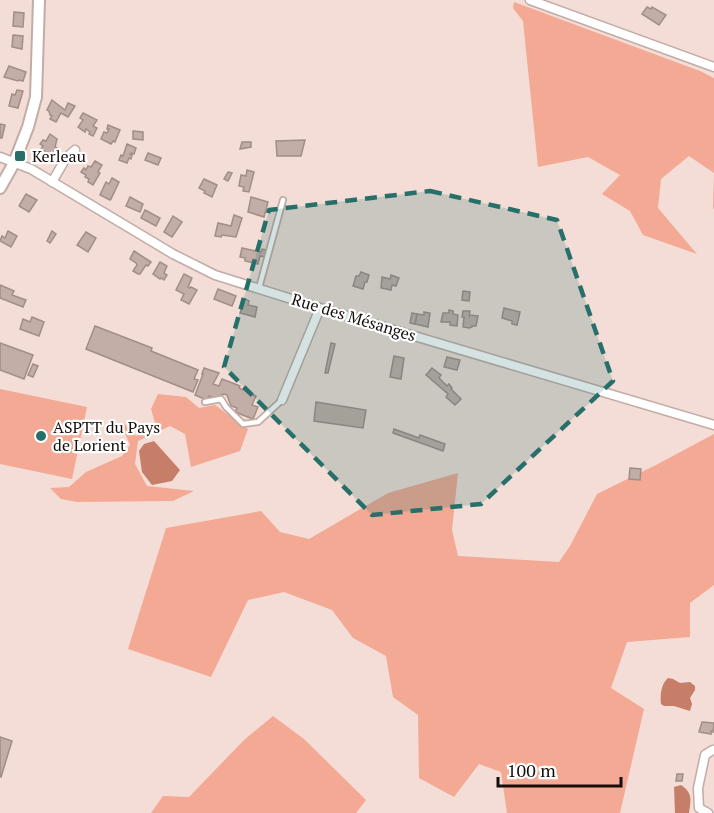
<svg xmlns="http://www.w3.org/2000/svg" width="714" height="813" font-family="'PT Serif',serif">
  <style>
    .green { fill: #f3a993 }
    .water { fill: #c67e68 }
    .building { fill: #c3ada7; stroke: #a28d87; stroke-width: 1.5 }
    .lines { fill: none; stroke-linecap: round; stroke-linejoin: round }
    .service-casing { stroke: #c2aca6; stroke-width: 8 }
    .minor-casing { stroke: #c2aca6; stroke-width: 11 }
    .tertiary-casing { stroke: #c2aca6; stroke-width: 14 }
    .service { stroke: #fff; stroke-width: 4.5 }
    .minor { stroke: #fff; stroke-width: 8 }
    .tertiary { stroke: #fff; stroke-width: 10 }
    .marked { fill: #27706a; fill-opacity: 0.2; stroke: #27706a; stroke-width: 4.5; stroke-dasharray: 12 8; stroke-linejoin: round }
    .poi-dot { fill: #27706a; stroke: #fff; stroke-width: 2 }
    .labels { text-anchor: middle; stroke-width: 4.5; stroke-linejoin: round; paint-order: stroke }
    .poi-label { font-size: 16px; fill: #160e0c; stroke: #fff; text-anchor: start }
    .street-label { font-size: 16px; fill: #160e0c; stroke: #fff }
  </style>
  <rect width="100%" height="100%" fill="#f3ddd6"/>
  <!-- green -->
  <g class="green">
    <path d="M 514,2 L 700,71 L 714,78 L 714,210 L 713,207 L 714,173 L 689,156 L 661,179 L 658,208 L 697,254 L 643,235 L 630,211 L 602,194 L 620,175 L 588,157 L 538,167 L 523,21 L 513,8 Z"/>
    <path d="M 0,389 L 87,407 L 72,479 L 0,464 Z"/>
    <path d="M 158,394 L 186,397 L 199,408 L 215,405 L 248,429 L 240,451 L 191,467 L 185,434 L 170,426 L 138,441 L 135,464 L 147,486 L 194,491 L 173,501 L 77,502 L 61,499 L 50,488 L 69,487 L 86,472 L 122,456 L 130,445 L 121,424 L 123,422 L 136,436 L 156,426 L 151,409 Z"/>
    <path d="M 714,434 L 714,585 L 690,603 L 690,637 L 627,642 L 611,688 L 644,709 L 620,813 L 507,813 L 501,772 L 479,764 L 454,797 L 419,778 L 418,715 L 393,697 L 386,656 L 353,638 L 332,610 L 284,592 L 248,600 L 211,677 L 128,649 L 166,528 L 261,511 L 280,532 L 309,539 L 388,493 L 458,473 L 452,530 L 458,556 L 559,562 L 570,546 L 597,494 L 656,465 Z"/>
    <path d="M 273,716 L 304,739 L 366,800 L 356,813 L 151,813 L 163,796 L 189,797 L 244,740 Z"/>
  </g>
  <!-- water -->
  <g class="water">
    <path d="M 154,441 L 180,470 L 172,481 L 152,485 L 142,472 L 139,451 L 144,444 Z"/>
    <path d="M 668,678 L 673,679 L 680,683 L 690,682 L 695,686 L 695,690 L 690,698 L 692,704 L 690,711 L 674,706 L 664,706 L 661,704 C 660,695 661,684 668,678 Z"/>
    <path d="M 681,785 C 693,793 691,800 689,813 L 675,813 L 674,787 Z"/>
  </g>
  <!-- building -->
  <g class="building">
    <path d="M 647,7 L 651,9 L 652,7 L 666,15 L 659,25 L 642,14 Z"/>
    <path d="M 14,12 L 24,13 L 23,27 L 13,26 Z"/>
    <path d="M 13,35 L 23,36 L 22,49 L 12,47 Z"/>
    <path d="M 9,66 L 26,72 L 23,81 L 19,80 L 18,81 L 4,77 Z"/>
    <path d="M 17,90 L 23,91 L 18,108 L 9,106 L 12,94 L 15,95 Z"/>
    <path d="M 52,100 L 65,110 L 68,103 L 75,106 L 68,117 L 61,113 L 56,122 L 50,119 L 52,116 L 50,115 L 49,111 L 47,110 Z"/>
    <path d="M 83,113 L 97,120 L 93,126 L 97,128 L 93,136 L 89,134 L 90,132 L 86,129 L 85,132 L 78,127 L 83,120 L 80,118 Z"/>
    <path d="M 0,124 L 5,125 L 2,138 L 0,138 Z"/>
    <path d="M 108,125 L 120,130 L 115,142 L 113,141 L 111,144 L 101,139 L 104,132 L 107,133 L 109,129 L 107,129 Z"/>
    <path d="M 133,131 L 143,132 L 143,140 L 133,139 Z"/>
    <path d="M 50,134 L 57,139 L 55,147 L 57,148 L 52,157 L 47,155 L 48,153 L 41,149 L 43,146 L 40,144 L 43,140 L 46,141 Z"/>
    <path d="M 305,140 L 301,156 L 277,156 L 276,141 Z"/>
    <path d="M 242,142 L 251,142 L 251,147 L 240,149 Z"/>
    <path d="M 127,144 L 136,148 L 134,154 L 131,153 L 130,154 L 132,155 L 131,159 L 129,158 L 127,163 L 119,160 L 121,155 L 123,156 Z"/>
    <path d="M 148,153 L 161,158 L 158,165 L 145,160 Z"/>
    <path d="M 95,161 L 102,165 L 98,172 L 100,173 L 93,185 L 88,182 L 89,179 L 85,177 L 86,175 L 81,172 L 84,168 L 86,170 L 88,166 L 91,167 Z"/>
    <path d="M 247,170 L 254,172 L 249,192 L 243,191 L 244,187 L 239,186 L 241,175 L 246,176 Z"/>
    <path d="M 228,172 L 232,173 L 228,181 L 224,179 Z"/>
    <path d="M 112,178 L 119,182 L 111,199 L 110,200 L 100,195 L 106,182 L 109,184 Z"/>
    <path d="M 204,179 L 217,185 L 212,197 L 204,193 L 205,191 L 199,188 Z"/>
    <path d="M 26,194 L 37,200 L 29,212 L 19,206 Z"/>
    <path d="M 130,197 L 143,204 L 140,212 L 126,206 Z"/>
    <path d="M 251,197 L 268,202 L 264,217 L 248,212 Z"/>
    <path d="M 145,210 L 160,218 L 156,226 L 141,218 Z"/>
    <path d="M 234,215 L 242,218 L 236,237 L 222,235 L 221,237 L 215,236 L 218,223 L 231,226 Z"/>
    <path d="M 173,216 L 182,222 L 172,237 L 164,232 Z"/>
    <path d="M 8,231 L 17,236 L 11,247 L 0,241 L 2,236 L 5,238 Z"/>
    <path d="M 52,231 L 56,234 L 50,243 L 47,241 Z"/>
    <path d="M 86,232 L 96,238 L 88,252 L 77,245 Z"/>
    <path d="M 242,248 L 261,252 L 262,249 L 267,250 L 265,257 L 260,256 L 258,264 L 245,261 L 245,258 L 240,257 Z"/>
    <path d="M 134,251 L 151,262 L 148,266 L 146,265 L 140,274 L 138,274 L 133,271 L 137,265 L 136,263 L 130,259 Z"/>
    <path d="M 160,262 L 167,266 L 164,273 L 167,275 L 164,280 L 161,278 L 160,279 L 153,274 Z"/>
    <path d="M 361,272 L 369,275 L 367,282 L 365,282 L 363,289 L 353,286 L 356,276 L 359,276 Z"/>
    <path d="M 184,274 L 192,278 L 188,287 L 190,288 L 191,287 L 197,290 L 189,304 L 181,300 L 184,294 L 176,290 Z"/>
    <path d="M 391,275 L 399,278 L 396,286 L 392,285 L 391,290 L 381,288 L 382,277 L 390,279 Z"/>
    <path d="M 0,285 L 14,291 L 12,295 L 26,300 L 23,307 L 0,298 Z"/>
    <path d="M 218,289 L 236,296 L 232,306 L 214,299 Z"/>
    <path d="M 463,291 L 470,292 L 469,301 L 462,300 Z"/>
    <path d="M 245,299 L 249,301 L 248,305 L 257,307 L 255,317 L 240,313 Z"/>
    <path d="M 504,308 L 520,312 L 517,325 L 512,324 L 512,321 L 502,318 Z"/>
    <path d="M 449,310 L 453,311 L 453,314 L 458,315 L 457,326 L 450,325 L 450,322 L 441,322 L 443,313 L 449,313 Z"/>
    <path d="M 463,311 L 470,311 L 469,317 L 470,315 L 478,316 L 476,326 L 472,326 L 472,327 L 469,328 L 463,327 L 464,317 L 462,317 Z"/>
    <path d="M 424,312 L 430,313 L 428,327 L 415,324 L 417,314 L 424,315 Z"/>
    <path d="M 412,313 L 417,314 L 415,324 L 410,323 Z"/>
    <path d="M 32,317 L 44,322 L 39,336 L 20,329 L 23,319 L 30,322 Z"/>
    <path d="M 95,326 L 152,348 L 151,351 L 198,370 L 194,379 L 198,380 L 193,392 L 86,349 Z"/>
    <path d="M 0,343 L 33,355 L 24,379 L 0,370 Z"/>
    <path d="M 331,343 L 335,344 L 328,373 L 325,373 Z"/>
    <path d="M 394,356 L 404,358 L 401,379 L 390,377 Z"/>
    <path d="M 447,357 L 460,360 L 457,370 L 444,367 Z"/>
    <path d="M 33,364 L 38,366 L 33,377 L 28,375 Z"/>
    <path d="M 204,368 L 219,373 L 213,384 L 219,386 L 222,379 L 240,386 L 239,388 L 256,396 L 252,405 L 258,407 L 253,419 L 235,412 L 237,408 L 231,406 L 227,395 L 224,394 L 214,398 L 209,396 L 207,400 L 195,395 L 203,374 L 202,374 Z"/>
    <path d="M 432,368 L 441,375 L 439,378 L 447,386 L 449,384 L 452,388 L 451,389 L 461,399 L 455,405 L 446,397 L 448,394 L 426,375 Z"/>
    <path d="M 316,402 L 366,410 L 363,428 L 314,421 Z"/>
    <path d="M 394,429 L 419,438 L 420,435 L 445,444 L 443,451 L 393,433 Z"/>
    <path d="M 630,468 L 641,469 L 640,480 L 629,479 Z"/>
    <path d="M 702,722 L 714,723 L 713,732 L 711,731 L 711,734 L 699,732 Z"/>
    <path d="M 0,737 L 12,741 L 1,777 L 0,776 Z"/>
    <path d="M 677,774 L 683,774 L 682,781 L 676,781 Z"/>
  </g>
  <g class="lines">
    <!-- service casing -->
    <g class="service-casing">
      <g id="service">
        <path d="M 259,288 L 283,200"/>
        <path d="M 205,402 L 221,399 L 226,407 L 243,424 L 258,422 L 282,400"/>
      </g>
    </g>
    <!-- minor casing -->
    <g class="minor-casing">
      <g id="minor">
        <path d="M 530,0 L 714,67"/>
        <path d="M 0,157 L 31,169 L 173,254 L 215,275 L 320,308 L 714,425"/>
        <path d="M 52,182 L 66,158 L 75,150"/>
        <path d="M 282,400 L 320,308"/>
        <path d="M 708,813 L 699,808 L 698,788 L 705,755 L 713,750"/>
      </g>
    </g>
    <!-- tertiary casing -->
    <g class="tertiary-casing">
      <path id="tertiary" d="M 0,188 L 14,163 L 28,127 L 36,97 L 39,0"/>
    </g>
    <!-- service -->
    <use href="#service" class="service"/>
    <!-- minor -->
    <use href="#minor" class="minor"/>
    <!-- tertiary -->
    <use href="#tertiary" class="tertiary"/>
  </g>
  <!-- marked area -->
  <path class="marked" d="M 430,191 L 557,220 L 613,381 L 481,504 L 372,515 L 224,367 L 269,210 Z"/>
  <!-- markers -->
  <g class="poi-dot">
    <rect x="14" y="150" width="12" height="12" rx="3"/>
    <circle cx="41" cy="436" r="6"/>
  </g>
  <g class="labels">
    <!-- poi labels -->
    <g class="poi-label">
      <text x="32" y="162">Kerleau</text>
      <text x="53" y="433">ASPTT du Pays<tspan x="53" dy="18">de Lorient</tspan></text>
    </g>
    <!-- street labels -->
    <g class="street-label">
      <text transform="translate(354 317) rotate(17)" y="6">Rue des Mésanges</text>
    </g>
  </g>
  <!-- scale -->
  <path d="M498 777v9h123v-9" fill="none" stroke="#160e0c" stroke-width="3"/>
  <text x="507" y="777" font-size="18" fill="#160e0c" stroke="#ffffff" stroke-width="4.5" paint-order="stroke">100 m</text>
</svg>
